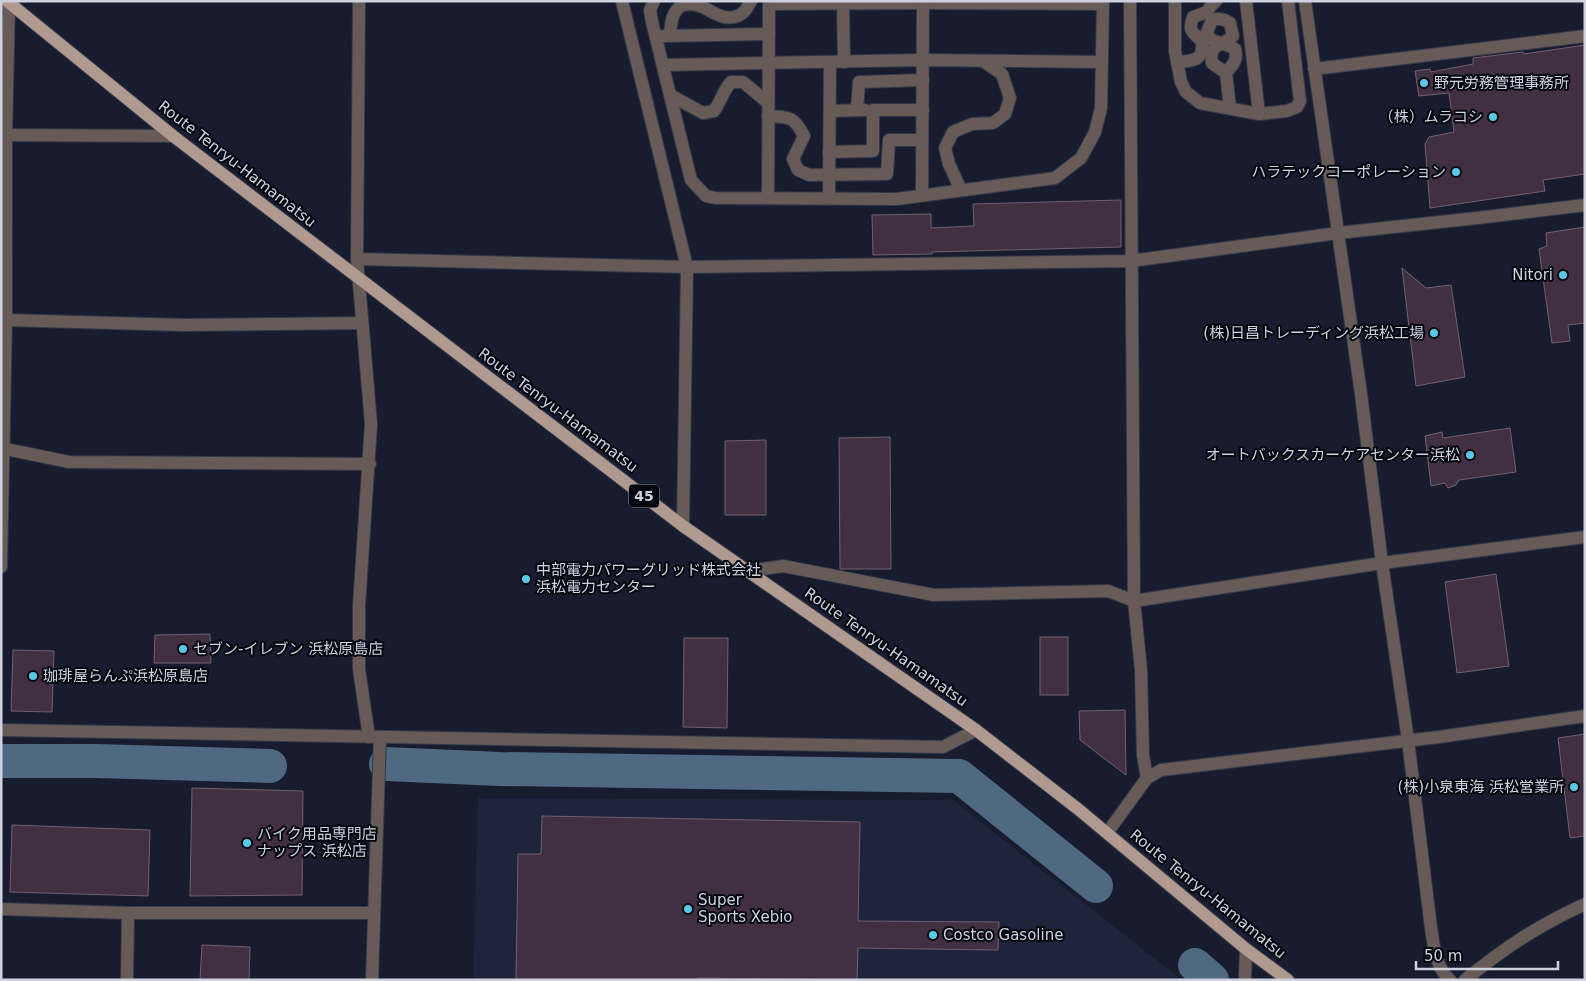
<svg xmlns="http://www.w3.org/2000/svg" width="1586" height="981" font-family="'DejaVu Sans','Noto Sans JP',sans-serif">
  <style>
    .built { fill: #1e243c }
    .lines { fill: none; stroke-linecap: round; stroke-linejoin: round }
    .river { stroke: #506982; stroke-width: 34 }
    .building { fill: #413041; stroke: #726072 }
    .minor-casing { stroke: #34394b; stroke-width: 14 }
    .major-casing { stroke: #34394b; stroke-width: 14 }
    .minor { stroke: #665b56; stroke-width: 12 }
    .major { stroke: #b0998e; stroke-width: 12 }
    .poi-dot { fill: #59c8e5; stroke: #05070f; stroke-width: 2 }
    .labels { text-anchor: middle; stroke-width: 4; stroke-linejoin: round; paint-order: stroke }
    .shield { fill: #05070f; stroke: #9295a1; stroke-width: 1 }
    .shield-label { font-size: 14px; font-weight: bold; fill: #ced2df }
    .poi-label { font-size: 15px; fill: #ced2df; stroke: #05070f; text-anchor: start }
    .street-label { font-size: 15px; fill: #ced2df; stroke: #05070f }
  </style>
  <rect width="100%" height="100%" fill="#171c2f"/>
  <!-- built -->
  <path class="built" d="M 478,798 L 953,800 L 1182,980 L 473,980 Z"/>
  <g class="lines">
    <!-- river -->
    <g class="river">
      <path d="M 1,761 L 95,761 L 270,766"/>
      <path d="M 386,764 L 500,769 L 959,776 L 1096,886"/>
      <path d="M 1195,965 L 1212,980"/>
    </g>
  </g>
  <!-- building -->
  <g class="building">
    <path d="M 1585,45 L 1585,174 L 1543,180 L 1545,191 L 1430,208 L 1425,144 L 1429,137 L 1454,132 L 1449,93 L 1419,96 L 1415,71 L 1430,69 L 1431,72 L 1473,64 L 1473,58 L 1523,52 L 1524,54 Z"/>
    <path d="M 1121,200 L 1121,247 L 932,252 L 932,254 L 873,255 L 872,215 L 931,214 L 931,228 L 974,226 L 973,204 Z"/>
    <path d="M 1585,227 L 1585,323 L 1568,325 L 1570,341 L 1552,343 L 1539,249 L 1547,246 L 1546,233 Z"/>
    <path d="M 1402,268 L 1426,288 L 1451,285 L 1465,377 L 1416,386 Z"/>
    <path d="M 1510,428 L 1516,472 L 1459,480 L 1456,485 L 1448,488 L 1445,483 L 1431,486 L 1425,436 L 1442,432 L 1443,438 Z"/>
    <path d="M 890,437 L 891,569 L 840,569 L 839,438 Z"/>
    <path d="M 766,440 L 766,515 L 725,515 L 725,441 Z"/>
    <path d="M 1496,574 L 1509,666 L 1457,673 L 1445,582 Z"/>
    <path d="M 210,634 L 211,663 L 154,663 L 155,635 Z"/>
    <rect x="1040" y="637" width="28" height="58"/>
    <path d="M 684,638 L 728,638 L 727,728 L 683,727 Z"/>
    <path d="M 13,650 L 54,651 L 52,712 L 11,711 Z"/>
    <path d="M 1125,710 L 1126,775 L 1080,740 L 1079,711 Z"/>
    <path d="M 1585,734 L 1585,836 L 1570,838 L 1558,738 Z"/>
    <path d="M 192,788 L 303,791 L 302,895 L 190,896 Z"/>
    <path d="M 542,816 L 860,822 L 858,921 L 999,922 L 998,950 L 858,948 L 857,980 L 698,978 L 698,980 L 516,980 L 518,854 L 541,854 Z"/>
    <path d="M 12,825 L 150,830 L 148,896 L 10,892 Z"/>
    <path d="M 202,945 L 250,947 L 249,980 L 200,980 Z"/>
  </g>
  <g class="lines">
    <!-- minor casing -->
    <g class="minor-casing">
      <g id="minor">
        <path d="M 359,1 L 357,259 L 371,424 L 359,606 L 359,669 L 369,737"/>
        <path d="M 622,1 L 687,267 L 683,526"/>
        <path d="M 654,1 L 650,10 L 652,22 L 691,180 L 706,196 L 716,198 L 897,199 L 1055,178 L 1081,158 L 1095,132 L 1101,108 L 1103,1"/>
        <path d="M 1175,1 L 1175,51 L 1181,82 L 1186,92 L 1200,103 L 1259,114 L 1287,111 L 1297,107 L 1300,101 L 1288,1"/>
        <path d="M 1246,1 L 1259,114"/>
        <path d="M 1305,1 L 1361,394 L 1382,563 L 1408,740 L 1431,928 C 1434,947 1435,966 1450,980"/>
        <path d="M 843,3 L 844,62"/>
        <path d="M 769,4 L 923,3 L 1103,4"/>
        <path d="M 663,36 L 769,34"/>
        <path d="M 670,36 C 671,24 671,11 683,5 C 705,0 715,21 734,17 C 743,16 747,8 751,1"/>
        <path d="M 1177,62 C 1193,61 1204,61 1202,41 C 1192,32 1188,31 1193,17 L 1207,12 L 1210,7 L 1216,1"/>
        <path d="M 663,65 L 923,60 L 1102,62"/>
        <path d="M 1314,69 L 1585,36"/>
        <path d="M 1226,73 C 1233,64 1238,61 1235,49 C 1228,44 1218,43 1210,39 L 1207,32 L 1212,20 C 1220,18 1224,19 1230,23 L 1233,36 C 1222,47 1208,43 1212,63 L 1226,73 L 1230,108"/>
        <path d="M 670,95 L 703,113 L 714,111 C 721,101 723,91 731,82 L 743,82 L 768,103"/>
        <path d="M 857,110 L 859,82 L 923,80"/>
        <path d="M 830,111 L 865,110"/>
        <path d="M 768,116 C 789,117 794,116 804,136 L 793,159 L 798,170 L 809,175 L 887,174 L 889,140 L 922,140"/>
        <path d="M 1,135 L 173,136"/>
        <path d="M 829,152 L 873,151 L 873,110 L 923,110"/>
        <path d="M 961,190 L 949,164 L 945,148 L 953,132 L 972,124 L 993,123 L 1005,114 L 1010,98 L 1002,74 L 983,61"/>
        <path d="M 922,195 L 923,1"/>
        <path d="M 768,198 L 769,1"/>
        <path d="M 829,198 L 830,62"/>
        <path d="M 357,259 L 687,267 L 1131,261 L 1338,233 L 1486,217 L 1585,205"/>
        <path d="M 6,320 L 184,325 L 362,323"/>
        <path d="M 1,448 L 69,462 L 370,464"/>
        <path d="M 1,567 L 6,320 L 6,135 L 9,1"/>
        <path d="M 748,571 L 783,566 L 934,595 L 1108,591 L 1134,601 L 1382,563 L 1585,537"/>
        <path d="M 1,730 L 943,747 L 976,730"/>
        <path d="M 1147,778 L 1161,770 L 1439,737 L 1585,716"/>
        <path d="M 1107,833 L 1147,778 L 1143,755 L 1141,670 L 1134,601 L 1130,1"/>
        <path d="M 1,909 L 128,913 L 373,913"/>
        <path d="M 127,980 L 128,913"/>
        <path d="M 372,980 L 380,737"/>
        <path d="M 1245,980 L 1246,949"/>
        <path d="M 1465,980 C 1504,948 1539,925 1585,904"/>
      </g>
    </g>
    <!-- major casing -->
    <g class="major-casing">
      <path id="major" d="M 7,1 L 173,136 L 683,526 L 976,730 L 1078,809 L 1246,949 L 1288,980"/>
    </g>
    <!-- minor -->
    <use href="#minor" class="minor"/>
    <!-- major -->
    <use href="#major" class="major"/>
  </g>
  <!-- markers -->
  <g class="poi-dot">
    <circle cx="1424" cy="83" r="5"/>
    <circle cx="1493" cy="117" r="5"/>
    <circle cx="1456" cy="172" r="5"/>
    <circle cx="1563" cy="275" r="5"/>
    <circle cx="1434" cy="333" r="5"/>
    <circle cx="1470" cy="455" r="5"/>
    <circle cx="526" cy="579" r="5"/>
    <circle cx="183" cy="649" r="5"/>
    <circle cx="33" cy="676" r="5"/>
    <circle cx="1574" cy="787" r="5"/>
    <circle cx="247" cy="843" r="5"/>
    <circle cx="688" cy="909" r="5"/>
    <circle cx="933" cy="935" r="5"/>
  </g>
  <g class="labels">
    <!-- shield labels -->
    <rect class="shield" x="629" y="484.5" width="30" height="23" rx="4"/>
    <g class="shield-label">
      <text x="644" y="501">45</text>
    </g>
    <!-- poi labels -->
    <g class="poi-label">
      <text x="1434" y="88">野元労務管理事務所</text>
      <text x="1483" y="122" text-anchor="end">（株）ムラコシ</text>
      <text x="1446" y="177" text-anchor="end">ハラテックコーポレーション</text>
      <text x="1553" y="280" text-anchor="end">Nitori</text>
      <text x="1424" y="338" text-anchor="end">(株)日昌トレーディング浜松工場</text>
      <text x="1460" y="460" text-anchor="end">オートバックスカーケアセンター浜松</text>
      <text x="536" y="575">中部電力パワーグリッド株式会社<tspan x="536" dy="17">浜松電力センター</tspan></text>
      <text x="193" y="654">セブン‐イレブン 浜松原島店</text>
      <text x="43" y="681">珈琲屋らんぷ浜松原島店</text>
      <text x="1564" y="792" text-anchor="end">(株)小泉東海 浜松営業所</text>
      <text x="257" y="839">バイク用品専門店<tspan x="257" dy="17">ナップス 浜松店</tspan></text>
      <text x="698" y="905">Super<tspan x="698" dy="17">Sports Xebio</tspan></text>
      <text x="943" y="940">Costco Gasoline</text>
    </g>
    <!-- street labels -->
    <g class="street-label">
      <text transform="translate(237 164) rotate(38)" y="5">Route Tenryu-Hamamatsu</text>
      <text transform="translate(558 410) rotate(37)" y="5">Route Tenryu-Hamamatsu</text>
      <text transform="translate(886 647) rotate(35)" y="5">Route Tenryu-Hamamatsu</text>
      <text transform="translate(1208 894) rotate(39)" y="5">Route Tenryu-Hamamatsu</text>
    </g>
  </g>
  <!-- border -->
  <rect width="1586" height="981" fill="none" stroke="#ced2df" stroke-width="5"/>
  <!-- scale -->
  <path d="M1416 961v8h142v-8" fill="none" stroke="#ced2df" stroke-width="2.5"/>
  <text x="1424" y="961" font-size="15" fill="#ced2df" stroke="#05070f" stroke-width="4" paint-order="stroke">50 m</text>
</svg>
